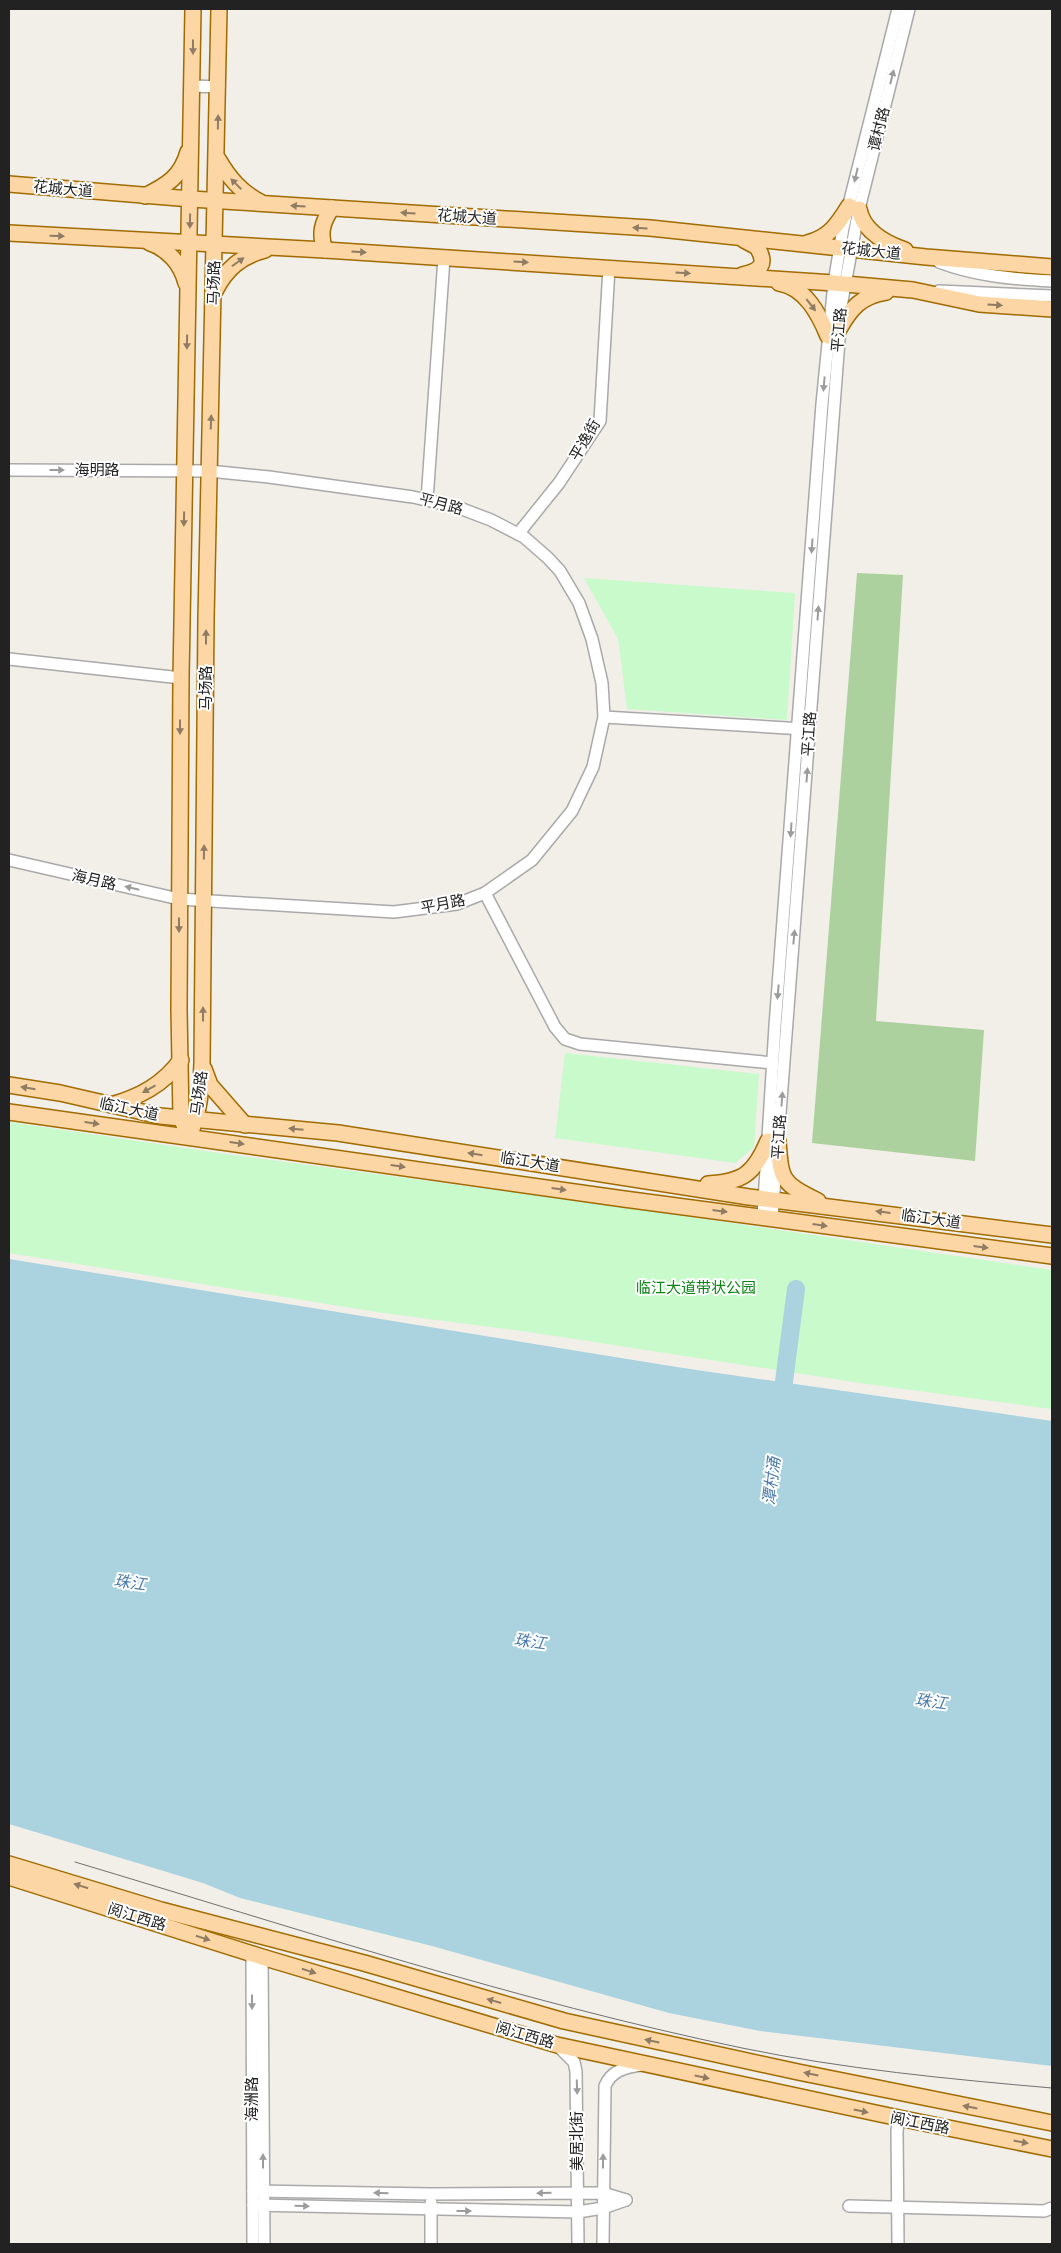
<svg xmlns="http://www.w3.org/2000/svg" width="1061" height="2253" font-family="'IBM Plex Sans','Noto Sans SC',sans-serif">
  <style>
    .forest { fill: #add19e }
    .park { fill: #c8facc }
    .water { fill: #aad3df }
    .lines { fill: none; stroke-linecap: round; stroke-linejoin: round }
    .river { stroke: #aad3df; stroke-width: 18 }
    .minor-casing { stroke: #a9a9a9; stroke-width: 14 }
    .major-casing { stroke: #a06b00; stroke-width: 18 }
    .minor { stroke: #fff; stroke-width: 11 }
    .major { stroke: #fcd6a4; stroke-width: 15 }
    .tram { stroke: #707070; stroke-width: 1 }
    .oneway { fill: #8f7c63 }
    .oneway2 { fill: #9c9c9c }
    .labels { text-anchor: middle; stroke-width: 4; stroke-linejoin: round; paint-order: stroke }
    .street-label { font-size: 15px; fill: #222; stroke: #fff }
    .park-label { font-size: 15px; fill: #0c8416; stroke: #fff }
    .water-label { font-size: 16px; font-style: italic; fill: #4a7aab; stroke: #fff }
  </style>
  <rect width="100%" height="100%" fill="#f2efe9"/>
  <!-- forest -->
  <path class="forest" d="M 857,573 L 903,575 L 876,1021 L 984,1030 L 975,1161 L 812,1143 Z"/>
  <!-- park -->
  <g class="park">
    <path d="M 584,578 L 795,593 L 787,720 L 627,709 L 618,639 Z"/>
    <path d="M 565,1053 L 759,1074 L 754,1147 L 735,1163 L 555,1138 Z"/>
    <path d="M 9,1122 L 233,1155 L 601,1204 L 1052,1270 L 1052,1409 L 867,1384 L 529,1332 L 383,1313 L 9,1253 Z"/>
  </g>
  <!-- water -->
  <path class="water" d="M 9,1259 L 683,1368 L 1052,1421 L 1052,2066 L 760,2031 L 669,2013 L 432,1946 L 240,1898 L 203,1883 L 9,1824 Z"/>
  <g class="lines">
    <!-- river -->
    <path class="river" d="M 781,1405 L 796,1289"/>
    <!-- minor casing -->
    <g class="minor-casing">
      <g id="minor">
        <path d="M 193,86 L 219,87"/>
        <path d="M 939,262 C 976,276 1013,279 1052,281"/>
        <path d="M 939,291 L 1052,296"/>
        <path d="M 9,470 L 209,471 L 269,477 L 413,497 L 457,507 L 491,520 L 524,537 L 548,558 L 560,571 L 579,603 L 592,639 L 602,683 L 604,717 L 593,767 L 572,811 L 532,860 L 485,893 L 457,904 L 394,912 L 179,899 L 9,860"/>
        <path d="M 427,500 L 444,258"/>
        <path d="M 518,534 L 559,483 L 600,421 L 609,268"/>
        <path d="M 9,659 L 181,678"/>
        <path d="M 604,717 L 804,729"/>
        <path d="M 485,893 L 555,1027 L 565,1039 L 580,1044 L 773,1063"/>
        <path d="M 763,1217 L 775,1026 L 822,404 L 834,283 L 843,228 L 898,9"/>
        <path d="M 772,1218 L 842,301 L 859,209 L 909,9"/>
        <path d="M 252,1953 L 253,2244"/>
        <path d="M 262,1957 L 264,2244"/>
        <path d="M 557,2045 L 574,2062 L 576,2071 L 578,2244"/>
        <path d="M 253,2191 L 431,2194 L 603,2193 L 626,2200"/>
        <path d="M 253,2205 L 578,2212 L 603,2208 L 626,2200"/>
        <path d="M 849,2206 L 1044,2211 L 1052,2208"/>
        <path d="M 431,2244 L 431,2203"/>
        <path d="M 603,2244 L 605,2086 C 611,2071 625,2067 641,2065"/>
        <path d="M 898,2244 L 897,2131 L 899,2118"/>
      </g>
    </g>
    <!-- major casing -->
    <g class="major-casing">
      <g id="major">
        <path d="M 218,159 C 229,178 241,192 260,202"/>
        <path d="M 9,184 L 191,199 L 650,228 L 926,257 L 1052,267"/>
        <path d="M 145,196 C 167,185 181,177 188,152"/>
        <path d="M 859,209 C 863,231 885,243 905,250"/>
        <path d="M 9,233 L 325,250 L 834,283 L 913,290 L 979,304 L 1052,309"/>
        <path d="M 150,243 C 168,249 181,264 186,283"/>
        <path d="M 807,243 C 829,238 838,224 849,206"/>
        <path d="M 325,250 C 319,234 322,222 332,208"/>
        <path d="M 742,275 C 760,271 768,265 757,247 L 744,240"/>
        <path d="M 779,283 C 805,287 819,314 828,336"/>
        <path d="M 215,291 C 226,269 241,256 265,250"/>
        <path d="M 839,329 C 851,308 861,296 886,292"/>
        <path d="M 204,1069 L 210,1085 L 245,1125"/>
        <path d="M 9,1085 L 60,1093 L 160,1116 L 338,1133 L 749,1197 L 1052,1235"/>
        <path d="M 111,1105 C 139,1097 163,1085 181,1060"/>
        <path d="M 9,1112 L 624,1199 L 1052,1256"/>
        <path d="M 189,1136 C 200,1112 201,1090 202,1063 L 206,619 L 219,9"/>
        <path d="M 189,1136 L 181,1118 L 179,1009 L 181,678 L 193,9"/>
        <path d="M 778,1141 C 781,1180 781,1183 818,1201"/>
        <path d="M 708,1184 C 743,1182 754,1174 768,1141"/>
        <path d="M 9,1864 L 161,1910 L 364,1963 L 564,2021 L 798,2072 L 1052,2123"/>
        <path d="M 9,1877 L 262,1957 L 557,2045 L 899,2118 L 1052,2149"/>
      </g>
    </g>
    <!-- minor -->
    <use href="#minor" class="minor"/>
    <!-- major -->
    <use href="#major" class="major"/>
    <!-- tram -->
    <path class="tram" d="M 75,1862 C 296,1928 516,2001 742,2048 C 844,2069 948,2079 1052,2088"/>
  </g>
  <!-- one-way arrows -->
  <defs><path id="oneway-solid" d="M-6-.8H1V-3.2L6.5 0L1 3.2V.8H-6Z" transform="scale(1.25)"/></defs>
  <g class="oneway">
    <use href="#oneway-solid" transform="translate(193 47) rotate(90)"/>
    <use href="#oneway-solid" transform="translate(218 122) rotate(-89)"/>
    <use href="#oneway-solid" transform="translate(236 184) rotate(-135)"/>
    <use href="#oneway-solid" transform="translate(298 206) rotate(-176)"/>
    <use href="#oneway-solid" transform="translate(408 213) rotate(-176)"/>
    <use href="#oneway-solid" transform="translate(190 221) rotate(91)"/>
    <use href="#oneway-solid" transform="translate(640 228) rotate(-176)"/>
    <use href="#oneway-solid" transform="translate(57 236) rotate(2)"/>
    <use href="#oneway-solid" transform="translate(359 252) rotate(3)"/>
    <use href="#oneway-solid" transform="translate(238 262) rotate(-35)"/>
    <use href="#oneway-solid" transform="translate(521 262) rotate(4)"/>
    <use href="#oneway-solid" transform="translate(683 273) rotate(4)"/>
    <use href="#oneway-solid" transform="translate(811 305) rotate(52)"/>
    <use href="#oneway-solid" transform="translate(995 305) rotate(4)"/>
    <use href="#oneway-solid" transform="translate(187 342) rotate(91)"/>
    <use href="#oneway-solid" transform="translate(211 422) rotate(-88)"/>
    <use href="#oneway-solid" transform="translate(184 519) rotate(91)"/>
    <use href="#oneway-solid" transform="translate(206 637) rotate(-90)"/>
    <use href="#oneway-solid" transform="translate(180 727) rotate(90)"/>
    <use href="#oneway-solid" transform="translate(204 852) rotate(-89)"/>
    <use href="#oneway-solid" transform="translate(179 925) rotate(90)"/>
    <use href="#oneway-solid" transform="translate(203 1014) rotate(-90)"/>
    <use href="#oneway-solid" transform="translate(28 1088) rotate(-171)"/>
    <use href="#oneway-solid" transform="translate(149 1089) rotate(151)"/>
    <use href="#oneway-solid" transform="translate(92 1123) rotate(8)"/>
    <use href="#oneway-solid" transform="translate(296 1129) rotate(-175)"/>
    <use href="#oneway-solid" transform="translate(237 1143) rotate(8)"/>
    <use href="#oneway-solid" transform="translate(475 1154) rotate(-171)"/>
    <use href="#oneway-solid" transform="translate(398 1166) rotate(8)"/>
    <use href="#oneway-solid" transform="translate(559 1189) rotate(8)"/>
    <use href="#oneway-solid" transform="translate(720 1211) rotate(7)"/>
    <use href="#oneway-solid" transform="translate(883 1212) rotate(-173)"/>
    <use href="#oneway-solid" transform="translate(820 1225) rotate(8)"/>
    <use href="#oneway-solid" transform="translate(981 1247) rotate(7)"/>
    <use href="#oneway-solid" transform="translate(81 1886) rotate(-163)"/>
    <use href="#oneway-solid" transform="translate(203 1938) rotate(18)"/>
    <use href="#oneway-solid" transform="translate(309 1971) rotate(17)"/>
    <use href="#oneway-solid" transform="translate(494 2001) rotate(-164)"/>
    <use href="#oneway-solid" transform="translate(652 2041) rotate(-168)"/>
    <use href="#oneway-solid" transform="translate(811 2074) rotate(-168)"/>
    <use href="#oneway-solid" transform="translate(702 2077) rotate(12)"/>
    <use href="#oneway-solid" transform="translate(970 2107) rotate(-169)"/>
    <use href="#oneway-solid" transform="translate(861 2111) rotate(12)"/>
    <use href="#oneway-solid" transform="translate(1021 2142) rotate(11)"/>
  </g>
  <g class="oneway2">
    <use href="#oneway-solid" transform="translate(892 77) rotate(-76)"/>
    <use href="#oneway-solid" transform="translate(856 175) rotate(103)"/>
    <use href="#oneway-solid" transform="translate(824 384) rotate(95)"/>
    <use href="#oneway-solid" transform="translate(57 470)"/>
    <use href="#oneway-solid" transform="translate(812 546) rotate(94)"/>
    <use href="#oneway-solid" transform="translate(818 613) rotate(-86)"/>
    <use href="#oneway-solid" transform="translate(807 775) rotate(-86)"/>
    <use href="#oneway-solid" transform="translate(791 830) rotate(94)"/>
    <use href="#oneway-solid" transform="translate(132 888) rotate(-167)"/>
    <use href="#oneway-solid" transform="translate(794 937) rotate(-85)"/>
    <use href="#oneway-solid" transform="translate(778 992) rotate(95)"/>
    <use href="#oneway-solid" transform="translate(782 1099) rotate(-86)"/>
    <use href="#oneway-solid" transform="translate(252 2002) rotate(90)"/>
    <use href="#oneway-solid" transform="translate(577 2087) rotate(88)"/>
    <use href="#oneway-solid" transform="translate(263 2161) rotate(-90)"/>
    <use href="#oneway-solid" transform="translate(603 2161) rotate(-89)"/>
    <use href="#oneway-solid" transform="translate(381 2193) rotate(-179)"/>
    <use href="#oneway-solid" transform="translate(544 2193) rotate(179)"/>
    <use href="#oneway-solid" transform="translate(302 2206) rotate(2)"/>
    <use href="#oneway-solid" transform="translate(464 2211)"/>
  </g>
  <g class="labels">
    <!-- street labels -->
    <g class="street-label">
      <text transform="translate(879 129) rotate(-76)" y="5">谭村路</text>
      <text transform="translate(63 189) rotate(5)" y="5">花城大道</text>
      <text transform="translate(467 217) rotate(4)" y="5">花城大道</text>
      <text transform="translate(871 251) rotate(6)" y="5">花城大道</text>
      <text transform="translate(214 283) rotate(-89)" y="5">马场路</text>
      <text transform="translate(839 330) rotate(-85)" y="5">平江路</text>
      <text transform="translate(585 440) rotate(-60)" y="5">平逸街</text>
      <text x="97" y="475">海明路</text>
      <text transform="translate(441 504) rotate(15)" y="5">平月路</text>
      <text transform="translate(206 688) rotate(-90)" y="5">马场路</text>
      <text transform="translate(809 734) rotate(-86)" y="5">平江路</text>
      <text transform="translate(94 880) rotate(13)" y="5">海月路</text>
      <text transform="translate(443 904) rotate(-11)" y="5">平月路</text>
      <text transform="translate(199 1093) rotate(-83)" y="5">马场路</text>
      <text transform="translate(129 1109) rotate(12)" y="5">临江大道</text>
      <text transform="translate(779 1137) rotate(-86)" y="5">平江路</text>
      <text transform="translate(530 1162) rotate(9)" y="5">临江大道</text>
      <text transform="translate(931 1219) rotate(8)" y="5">临江大道</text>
      <text transform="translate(137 1917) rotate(17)" y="5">阅江西路</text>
      <text transform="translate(525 2035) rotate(16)" y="5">阅江西路</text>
      <text transform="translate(252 2099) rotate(-90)" y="5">海洲路</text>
      <text transform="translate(920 2123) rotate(11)" y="5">阅江西路</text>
      <text transform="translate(577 2141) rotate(-90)" y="5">美居北街</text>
    </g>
    <!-- park labels -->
    <g class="park-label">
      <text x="696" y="1293">临江大道带状公园</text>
    </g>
    <!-- water labels -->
    <g class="water-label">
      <text transform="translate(771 1481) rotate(-83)" y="6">潭村涌</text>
      <text transform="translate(130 1582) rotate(8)" y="6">珠江</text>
      <text transform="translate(530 1641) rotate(8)" y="6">珠江</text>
      <text transform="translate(931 1701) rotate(8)" y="6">珠江</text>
    </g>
  </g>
  <!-- border -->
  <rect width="1061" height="2253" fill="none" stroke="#222222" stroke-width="20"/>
</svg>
